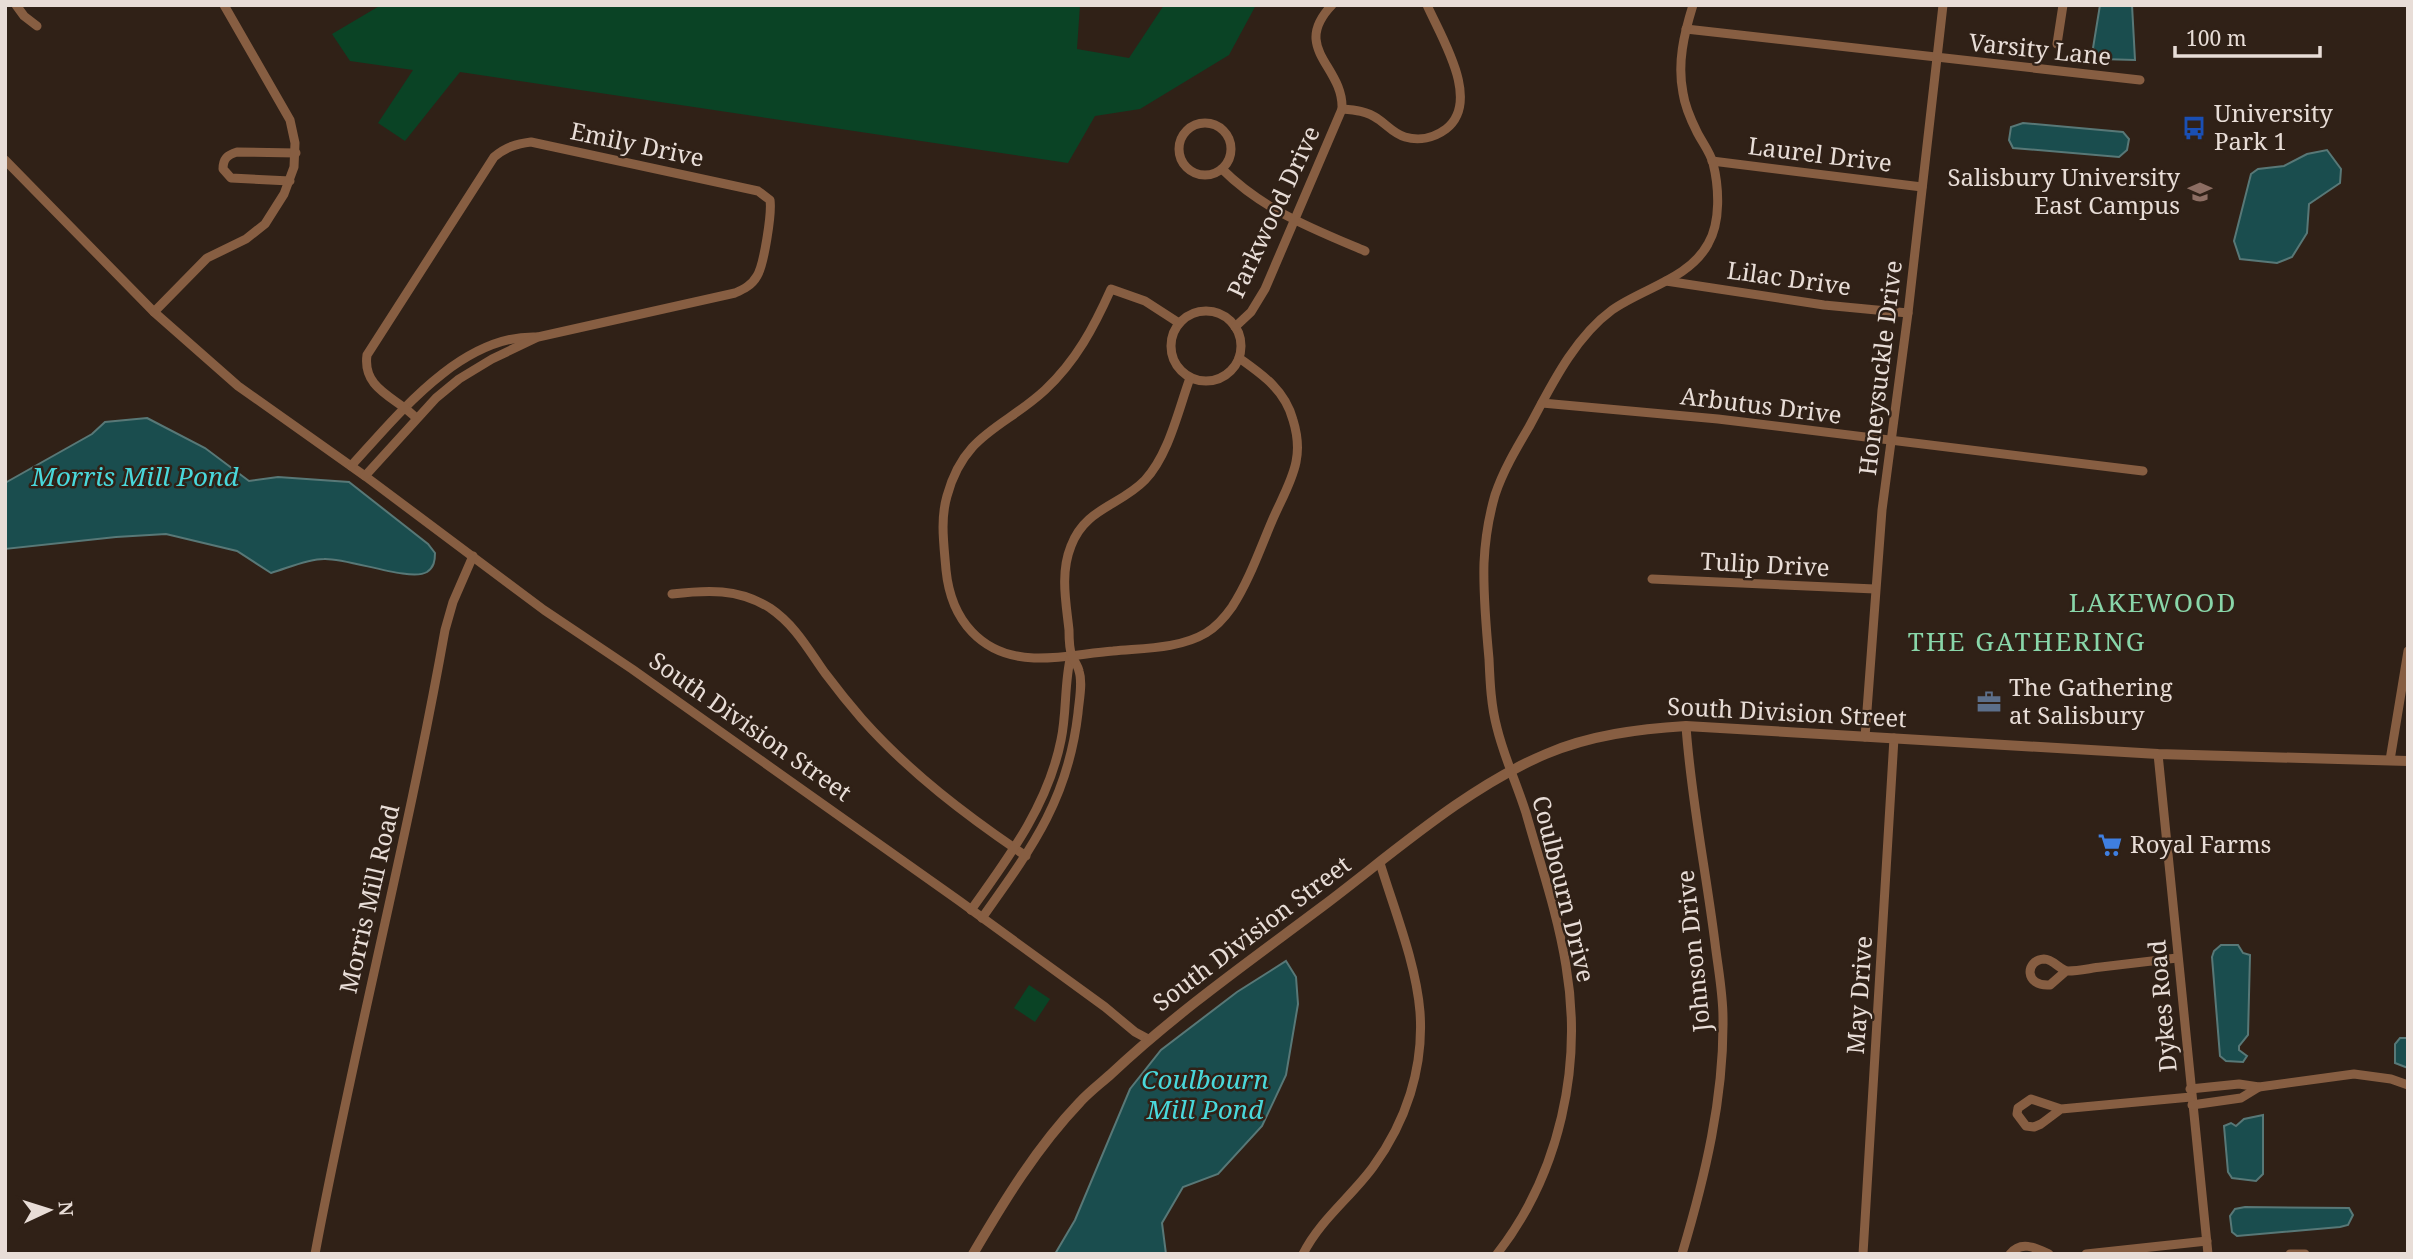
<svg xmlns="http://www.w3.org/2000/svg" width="2413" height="1259" font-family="'Noto Serif',serif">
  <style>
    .green { fill: #0a4325 }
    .water { fill: #1a4d4e; stroke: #587877; stroke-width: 2 }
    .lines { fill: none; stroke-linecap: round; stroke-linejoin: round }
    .minor { stroke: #875e42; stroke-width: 9 }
    .tertiary { stroke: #875e42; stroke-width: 10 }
    .labels { text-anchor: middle; stroke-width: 5; stroke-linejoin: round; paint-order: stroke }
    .street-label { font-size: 24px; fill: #e8ddd7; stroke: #302117 }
    .poi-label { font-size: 24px; fill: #e8ddd7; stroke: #302117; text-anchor: start }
    .water-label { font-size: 26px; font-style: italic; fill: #49d8db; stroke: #302117 }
    .neighbourhood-label { font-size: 26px; letter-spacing: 2px; fill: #89d6a9; stroke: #302117 }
  </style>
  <rect width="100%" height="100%" fill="#302117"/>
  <!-- green -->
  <g class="green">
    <path d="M 381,5 L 1080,5 L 1077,49 L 1129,58 L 1164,5 L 1256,5 L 1229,55 L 1140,109 L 1095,116 L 1068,163 L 460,72 L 405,141 L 378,123 L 413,70 L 350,61 L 332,34 Z"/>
    <path d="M 1029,985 L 1050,999 L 1035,1022 L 1014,1008 Z"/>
  </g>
  <!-- water -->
  <g class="water">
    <path d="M 2100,5 L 2132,5 L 2135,60 L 2101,59 L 2093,48 Z"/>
    <path d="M 2023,123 L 2123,132 L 2129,139 L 2127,150 L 2119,157 L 2013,148 L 2009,140 L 2011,127 Z"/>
    <path d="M 2327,150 L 2341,169 L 2340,183 L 2309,204 L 2307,233 L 2292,257 L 2277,263 L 2240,259 L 2234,241 L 2251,174 L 2258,169 L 2284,166 L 2307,154 Z"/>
    <path d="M 147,418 L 205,448 L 249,481 L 278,477 L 349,482 L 428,544 L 435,553 C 435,561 434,567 427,572 C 410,582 349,558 324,559 C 307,559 288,568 271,573 L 237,551 L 166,534 L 116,537 L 5,549 L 5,483 L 92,434 L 105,422 Z"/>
    <path d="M 2221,945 L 2238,945 L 2243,953 L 2250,955 L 2248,1035 L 2239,1046 L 2239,1050 L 2247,1056 L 2243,1062 L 2226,1061 L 2220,1056 L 2212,957 L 2214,951 Z"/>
    <path d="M 1286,961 L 1296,977 L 1298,1004 L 1286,1075 L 1262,1126 L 1218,1174 L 1183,1187 L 1162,1223 L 1166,1254 L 1055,1254 L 1075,1220 L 1130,1089 L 1161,1050 L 1237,992 Z"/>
    <path d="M 2400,1038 L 2408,1038 L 2408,1068 L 2395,1063 L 2395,1044 Z"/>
    <path d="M 2263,1115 L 2263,1174 L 2256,1181 L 2232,1178 L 2228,1172 L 2224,1126 L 2231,1123 L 2236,1126 L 2244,1119 Z"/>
    <path d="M 2245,1207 L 2349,1208 L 2353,1215 L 2348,1225 L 2340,1227 L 2237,1236 L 2232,1232 L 2230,1216 L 2235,1209 Z"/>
  </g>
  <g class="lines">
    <!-- minor -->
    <g class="minor">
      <path d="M 16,5 L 24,16 L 37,26"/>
      <path d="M 1686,29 L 2140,80"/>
      <path d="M 2057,44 L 2063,5"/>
      <path d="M 1342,109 C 1355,110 1367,111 1378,119 C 1387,125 1394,134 1405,137 C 1419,141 1434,138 1446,129 C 1482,101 1441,37 1427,5"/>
      <circle cx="1205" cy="149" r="26"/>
      <path d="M 5,160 L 154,312 L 238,386 L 365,476 L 544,610 L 632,669 L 958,900 L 1105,1007 L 1135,1032 L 1148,1039"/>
      <path d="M 1712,161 L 1922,187"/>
      <path d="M 1222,169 C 1263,210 1313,229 1365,251"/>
      <path d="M 290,181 L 231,178 L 223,169 C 223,159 227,155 237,152 L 296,153"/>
      <path d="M 1666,281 L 1824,305 L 1908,313"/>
      <circle cx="1206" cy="346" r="35"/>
      <path d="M 154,312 L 207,258 L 246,239 L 265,224 L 284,194 L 294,167 L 295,143 L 290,120 L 224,5"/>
      <path d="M 1179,323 L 1145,301 L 1111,289 C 1094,327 1076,361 1045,390 C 1004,428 964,433 947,496 C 940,520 944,545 946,570 C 951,620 981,656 1034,658 C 1060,659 1087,653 1113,651 C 1143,648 1179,649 1206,633 C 1216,627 1225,617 1232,607 C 1249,581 1260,549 1272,521 C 1280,502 1292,482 1296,462 C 1299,448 1297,433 1293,420 C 1285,390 1263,375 1239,358"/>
      <path d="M 1235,327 L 1251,312 L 1265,289 L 1342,109 C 1344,66 1290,49 1332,5"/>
      <path d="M 1542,403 L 1718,419 L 2143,471"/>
      <path d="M 351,466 C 397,416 461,334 537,337"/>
      <path d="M 365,476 L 436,398 L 459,379 L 492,359 L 538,337 L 735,293 C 744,289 752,285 757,276 C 764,265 772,213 770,200 L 758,191 L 531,142 C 516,144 506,147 494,157 L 367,355 C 362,390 398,398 416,418"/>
      <path d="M 1652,579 L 1875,589"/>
      <path d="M 672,594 C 707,590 738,588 770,608 C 795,625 808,649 825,673 C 837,689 849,704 862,719 C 910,773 967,816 1026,856"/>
      <path d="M 1865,737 L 1882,510 L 1908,313 L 1943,5"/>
      <path d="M 2158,754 L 2208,1254"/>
      <path d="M 2390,760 L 2408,651"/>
      <path d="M 971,910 C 1009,857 1048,805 1061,740 C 1067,712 1064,683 1071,655"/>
      <path d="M 982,918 C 1031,849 1068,800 1078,713 C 1079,700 1083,683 1079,671 C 1078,666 1074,661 1072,656 C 1069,649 1069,638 1069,630 C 1066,602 1060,573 1071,546 C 1085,508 1120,506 1145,480 C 1169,454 1178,411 1190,378"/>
      <path d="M 2066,971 L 2050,985 C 2024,987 2025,960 2044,959 C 2053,959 2060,970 2068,971 C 2079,971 2091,968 2101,967 C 2126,964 2152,961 2177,958"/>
      <path d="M 2190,1089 L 2239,1084 L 2259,1087 L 2354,1074 L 2391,1079 L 2408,1085"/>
      <path d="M 2192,1105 L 2241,1098 L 2259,1087"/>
      <path d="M 2061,1109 L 2041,1124 L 2034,1127 L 2026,1126 L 2017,1114 L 2018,1108 L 2031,1099 L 2061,1109 L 2191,1097"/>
      <path d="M 315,1254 C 354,1045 408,839 445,630 L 453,602 L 473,556"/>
      <path d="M 1303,1254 C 1320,1220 1351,1197 1373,1167 C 1406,1122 1424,1068 1420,1012 C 1416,963 1394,909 1380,863"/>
      <path d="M 1497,1254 C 1560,1173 1583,1066 1566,966 C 1558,915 1540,863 1526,813 C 1517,784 1504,757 1497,728 C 1491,706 1490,682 1489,659 C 1486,627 1483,595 1484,563 C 1485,540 1489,516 1495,495 C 1503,471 1516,449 1529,427 C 1551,386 1574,338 1612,310 C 1643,288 1689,279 1708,244 C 1721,222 1719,187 1713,163 C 1710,152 1702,142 1697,132 C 1691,120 1685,107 1683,93 C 1677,63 1684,34 1693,5"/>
      <path d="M 1682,1254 C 1705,1177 1724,1098 1723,1018 C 1723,993 1718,968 1715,943 C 1706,871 1691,799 1686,726"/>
      <path d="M 1863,1254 L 1894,738"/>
      <path d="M 2010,1254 C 2021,1240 2036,1248 2049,1254"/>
      <path d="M 2086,1254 L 2207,1241"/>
      <path d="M 2290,1254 L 2305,1254"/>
    </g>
    <!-- tertiary -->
    <path class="tertiary" d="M 973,1254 C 1004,1201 1037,1147 1080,1102 C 1089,1092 1101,1083 1111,1074 C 1177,1012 1251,960 1323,906 C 1392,854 1467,787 1546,754 C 1590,735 1639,729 1686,726 L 2158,754 L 2408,761"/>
  </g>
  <!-- icons -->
  <defs>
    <g id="bus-bare" transform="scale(1.89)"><path d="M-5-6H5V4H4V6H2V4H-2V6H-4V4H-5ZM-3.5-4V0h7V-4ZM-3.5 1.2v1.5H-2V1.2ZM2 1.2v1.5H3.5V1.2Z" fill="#1a4fb4" stroke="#302117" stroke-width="2.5" paint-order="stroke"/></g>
    <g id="university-bare" transform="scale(1.89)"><path d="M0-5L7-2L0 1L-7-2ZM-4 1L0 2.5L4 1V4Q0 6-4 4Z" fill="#8d6e63" stroke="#302117" stroke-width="2.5" paint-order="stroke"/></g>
    <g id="office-bare" transform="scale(1.89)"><path d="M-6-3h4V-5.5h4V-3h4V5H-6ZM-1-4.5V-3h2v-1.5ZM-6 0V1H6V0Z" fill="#5c6f8a" stroke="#302117" stroke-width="2.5" paint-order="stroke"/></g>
    <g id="supermarket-bare" transform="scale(1.89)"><path d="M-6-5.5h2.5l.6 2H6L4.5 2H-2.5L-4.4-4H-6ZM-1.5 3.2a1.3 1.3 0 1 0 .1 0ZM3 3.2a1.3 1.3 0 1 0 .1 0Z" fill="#3f7fe0" stroke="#302117" stroke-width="2.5" paint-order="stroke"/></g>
  </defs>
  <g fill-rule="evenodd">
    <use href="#bus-bare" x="2194" y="128"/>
    <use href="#university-bare" x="2200" y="192"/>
    <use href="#office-bare" x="1989" y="702"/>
    <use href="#supermarket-bare" x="2110" y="845"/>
  </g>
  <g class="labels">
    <!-- street labels -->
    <g class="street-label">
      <text transform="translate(2040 50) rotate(6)" y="8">Varsity Lane</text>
      <text transform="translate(637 145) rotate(12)" y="8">Emily Drive</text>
      <text transform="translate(1820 155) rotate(7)" y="8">Laurel Drive</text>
      <text transform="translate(1274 212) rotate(-65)" y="8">Parkwood Drive</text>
      <text transform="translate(1789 279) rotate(8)" y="8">Lilac Drive</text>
      <text transform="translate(1881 368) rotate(-83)" y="8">Honeysuckle Drive</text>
      <text transform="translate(1761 406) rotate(7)" y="8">Arbutus Drive</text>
      <text transform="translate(1765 565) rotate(3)" y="8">Tulip Drive</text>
      <text transform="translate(1787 713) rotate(3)" y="8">South Division Street</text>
      <text transform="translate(750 727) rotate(35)" y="8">South Division Street</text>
      <text transform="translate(1563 889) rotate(76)" y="8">Coulbourn Drive</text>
      <text transform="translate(370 899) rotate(-77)" y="8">Morris Mill Road</text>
      <text transform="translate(1252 934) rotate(-37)" y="8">South Division Street</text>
      <text transform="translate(1694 951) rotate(-96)" y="8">Johnson Drive</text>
      <text transform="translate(1860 995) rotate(-86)" y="8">May Drive</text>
      <text transform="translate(2163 1006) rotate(-95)" y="8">Dykes Road</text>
    </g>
    <!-- poi labels -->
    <g class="poi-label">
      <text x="2214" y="122">University<tspan x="2214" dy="28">Park 1</tspan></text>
      <text x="2180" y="186" text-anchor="end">Salisbury University<tspan x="2180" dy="28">East Campus</tspan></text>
      <text x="2009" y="696">The Gathering<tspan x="2009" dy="28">at Salisbury</tspan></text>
      <text x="2130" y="853">Royal Farms</text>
    </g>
    <!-- water labels -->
    <g class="water-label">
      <text x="135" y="486">Morris Mill Pond</text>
      <text x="1205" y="1089">Coulbourn<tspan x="1205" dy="30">Mill Pond</tspan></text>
    </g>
    <!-- neighbourhood labels -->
    <g class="neighbourhood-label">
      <text x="2153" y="612">LAKEWOOD</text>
      <text x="2027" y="651">THE GATHERING</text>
    </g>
  </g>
  <!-- border -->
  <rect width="2413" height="1259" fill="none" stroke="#e8ddd7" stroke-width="14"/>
  <!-- north arrow -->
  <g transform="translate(49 1210) rotate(86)" stroke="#302117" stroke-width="5" paint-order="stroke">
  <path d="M0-5L12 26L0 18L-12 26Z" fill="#e8ddd7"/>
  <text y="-10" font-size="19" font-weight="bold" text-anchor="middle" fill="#e8ddd7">N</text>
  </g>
  <!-- scale -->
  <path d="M2175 46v10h145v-10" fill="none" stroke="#e8ddd7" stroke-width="3.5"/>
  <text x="2186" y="46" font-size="21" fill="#e8ddd7" stroke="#302117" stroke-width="5" paint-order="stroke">100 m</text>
</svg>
